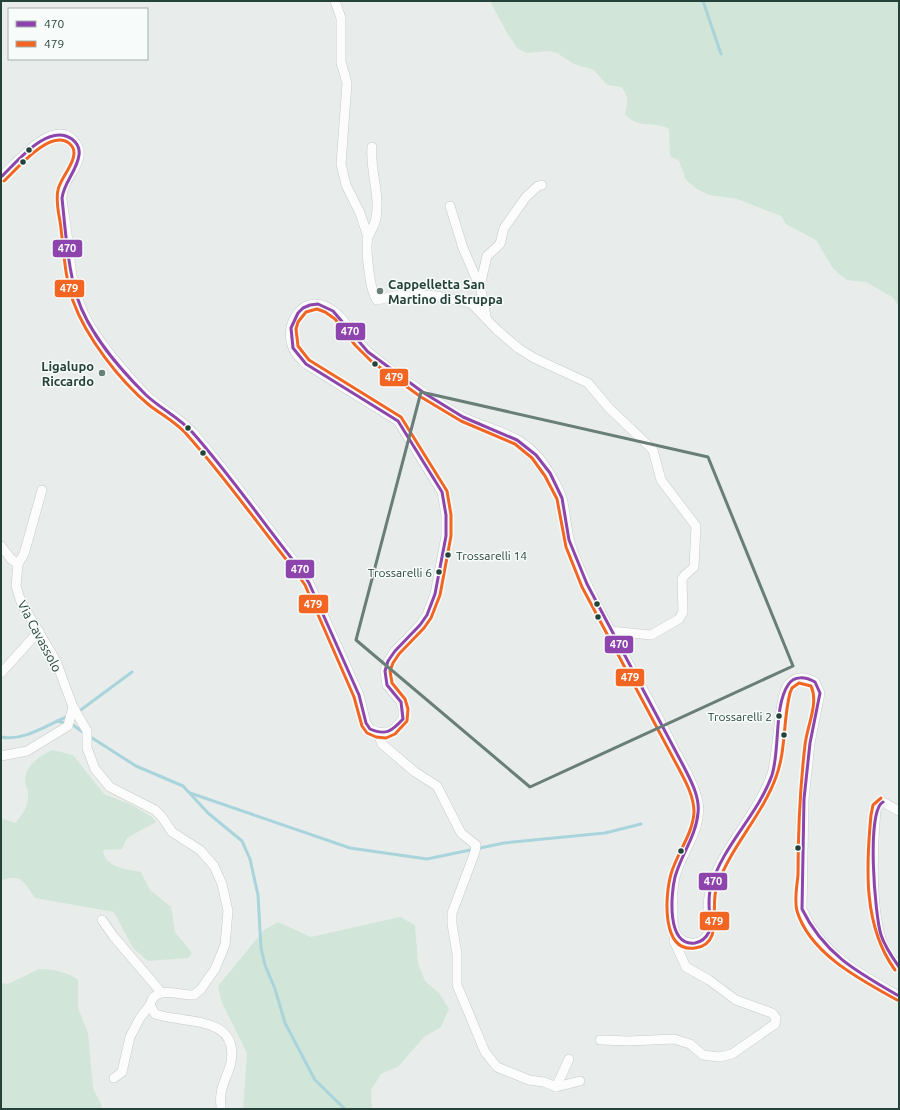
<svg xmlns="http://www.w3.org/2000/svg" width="900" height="1110" font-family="Ubuntu,sans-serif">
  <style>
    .green { fill: #d1e6d8 }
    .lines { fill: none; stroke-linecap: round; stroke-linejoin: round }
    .stream { stroke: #a9d4db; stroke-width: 3 }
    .street-casing { stroke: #c5cac8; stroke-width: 10 }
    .street { stroke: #fcfcfc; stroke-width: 9 }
    .bus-1-casing { stroke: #f7fbf9; stroke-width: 6 }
    .bus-2-casing { stroke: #f7fbf9; stroke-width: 6 }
    .bus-1 { stroke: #8e44ad; stroke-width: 3 }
    .bus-2 { stroke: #f26522; stroke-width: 3 }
    .marked { fill: none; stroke: #697e78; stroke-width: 3; stroke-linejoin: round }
    .bus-dot { fill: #24423a; stroke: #f7fbf9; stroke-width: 1.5 }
    .poi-dot { fill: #697e78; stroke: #f7fbf9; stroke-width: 1.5 }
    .labels { text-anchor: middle; stroke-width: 3; stroke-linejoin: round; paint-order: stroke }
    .bus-label { font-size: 12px; fill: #24423a; stroke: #f7fbf9; text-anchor: end }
    .poi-label { font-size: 13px; font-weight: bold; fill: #24423a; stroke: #f7fbf9; text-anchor: start }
    .street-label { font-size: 13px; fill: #24423a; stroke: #f7fbf9 }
    .line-badge { stroke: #f7fbf9; stroke-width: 1.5 }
    .badge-label { font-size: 11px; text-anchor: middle; font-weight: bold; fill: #fff }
  </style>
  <rect width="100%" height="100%" fill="#e8edeb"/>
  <!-- green -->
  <g class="green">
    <path d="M 490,1 L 899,1 L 899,306 L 892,297 L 866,282 L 847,280 L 839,274 L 832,267 L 816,240 L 786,224 L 781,216 L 737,199 L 709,195 L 697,189 L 686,180 L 679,161 L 670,156 L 669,129 C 653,120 638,130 625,114 C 628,103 629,96 621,87 L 607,85 L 594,70 L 574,64 L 557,53 L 548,51 L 527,53 L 518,49 L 507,33 Z"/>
    <path d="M 53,750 L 73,755 L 104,794 L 132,805 L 152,817 L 156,822 L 127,838 L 122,849 L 103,850 C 105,868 127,869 141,872 L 150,890 L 171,907 L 175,932 L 192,953 L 188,958 L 148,961 L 133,948 L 114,912 L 35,898 C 25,883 20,872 1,881 L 1,818 L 15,823 C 23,815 29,805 28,793 C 28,789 25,785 25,781 C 24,767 41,754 53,750 Z"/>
    <path d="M 400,917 L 415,925 L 418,963 L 425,981 L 439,993 L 449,1009 L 441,1027 L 424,1037 L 399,1066 L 381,1074 L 371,1090 L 372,1109 L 243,1109 L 247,1053 L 222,1003 L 218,986 L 264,930 L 278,922 L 311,937 Z"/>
    <path d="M 39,969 C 51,969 69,972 78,980 L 78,1008 L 88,1033 L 93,1088 L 102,1106 L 102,1109 L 1,1109 L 1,983 L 8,984 Z"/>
  </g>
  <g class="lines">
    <!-- stream -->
    <g class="stream">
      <path d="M 703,1 L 721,54"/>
      <path d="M 78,712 L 132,672"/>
      <path d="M 57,721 L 73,725 L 84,733"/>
      <path d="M 89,736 L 136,766 L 183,786 L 208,813 L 242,841 L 250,859 L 258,895 L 261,948 L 265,965 L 275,989 L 285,1023 L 315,1080 L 345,1109"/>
      <path d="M 1,737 C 24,742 48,724 69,716"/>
      <path d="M 190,793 L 350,848 L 427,859 L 504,843 L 605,833 L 641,824"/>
    </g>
    <!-- street casing -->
    <g class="street-casing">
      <g id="street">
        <path d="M 335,1 L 341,18 L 341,62 L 347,83 L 341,164 L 346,185 L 360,213 L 368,237"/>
        <path d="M 372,147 C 370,168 378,188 377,208 C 377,222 373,226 368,237 C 365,248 370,292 377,300 L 398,295 L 415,294 L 437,296 L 471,303 L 496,329 L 518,348 L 534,358 L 588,383 L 609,408 L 653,450 L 661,480 L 696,526 L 694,567 L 684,576 L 682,579 L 683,612 L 679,619 L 651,635 L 610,631"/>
        <path d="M 1,177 C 16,164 52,118 73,140 C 77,144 80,150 79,156 C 76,174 63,177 62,198 C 63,210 66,222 67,234 C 70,257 71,283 80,305 C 91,335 124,372 146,395 C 161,410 180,417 193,433 C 231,476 264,524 300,569 L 309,583 L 359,695 L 366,723 L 370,729 L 377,732 L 386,733 L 393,730 L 403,719 L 403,709 L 401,702 L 387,685 L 385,671 L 388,661 L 395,651 L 420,625 L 427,615 L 435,594 L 446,536 L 446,515 L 442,492 L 398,421 L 306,364 C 300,358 294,353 292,345 C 285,323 302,295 327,307 C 344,315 351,335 363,347 C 377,361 395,373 411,384 C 428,396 445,408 463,417 C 495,433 522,432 545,466 C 551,475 558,487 562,498 C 566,513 566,531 571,546 C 578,567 588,587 598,607 C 622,654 650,699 673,747 C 682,764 694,783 698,802 C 703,828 681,853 675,877 C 672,889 673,901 673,913 C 673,924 672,934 682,940 C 688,944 693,944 699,942 C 714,935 709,923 708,910 C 708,902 709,894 711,886 C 724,846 758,814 772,774 C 778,753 779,697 788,685 C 796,675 806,677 815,682 L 820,693 L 810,743 L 804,799 L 802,909 C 821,955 859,973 899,996"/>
        <path d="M 450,206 L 463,248 L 479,285"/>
        <path d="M 486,316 L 480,286 L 487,256 L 500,244 L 504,228 L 526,197 L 538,186 L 542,185"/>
        <path d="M 42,490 L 24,554 L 18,564 L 16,586 L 21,602 L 56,661 L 73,707 L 87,731 L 87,748 L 95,769 L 110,787 L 155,810 L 162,817 L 172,832 L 200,850 L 214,866 L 222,884 L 228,911 L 225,945 L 215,969 L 201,989 L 194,995 C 179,996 155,984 150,1005 L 155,1014 C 185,1024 239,1015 231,1062 C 229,1073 222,1083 221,1094 C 220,1099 221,1104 221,1109"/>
        <path d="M 1,546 L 11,559 L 18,564"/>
        <path d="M 1,673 L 39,631"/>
        <path d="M 381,733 L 380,739 L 382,744 L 415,772 L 437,786 L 461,833 L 476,845 L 475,852 L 452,913 L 452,924 L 457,954 L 457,985 L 485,1052 L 497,1067 L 529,1080 L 544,1082 L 556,1087 L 580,1081"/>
        <path d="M 1,756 L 27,751 L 68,726 L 73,707"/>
        <path d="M 899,811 L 883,802 L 880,803 L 876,809 C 873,846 869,920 887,953 C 890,958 895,962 899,967"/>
        <path d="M 102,920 L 114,937 L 161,992"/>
        <path d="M 600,1040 L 629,1041 L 674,1039 L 690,1044 L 703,1055 L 719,1057 L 732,1054 L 775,1024 L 776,1018 L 772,1013 L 736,1000 L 709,980 L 686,967 L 674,941 L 675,933"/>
        <path d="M 114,1078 L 122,1072 L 130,1037 L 140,1018 L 150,1005"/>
        <path d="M 556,1087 L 569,1059"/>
      </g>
    </g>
    <!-- street -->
    <use href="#street" class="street"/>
    <!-- bus-1 casing -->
    <g class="bus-1-casing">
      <g id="bus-1">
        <path d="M 1,177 C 17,162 48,122 72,139 C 77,143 80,149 79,155 C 77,171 64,182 62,198 C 65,227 68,269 77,297 C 89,334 119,368 146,395 C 161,409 180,418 193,433 C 231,476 264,524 300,569 L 309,583 L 359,695 L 366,723 L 370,729 C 386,736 392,731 403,719 L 401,702 L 387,685 L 385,671 L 388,661 L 395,651 L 420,625 L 427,615 L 435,594 L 446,536 L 446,515 L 442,492 L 398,421 L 306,364 L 293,348 L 291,328 L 298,313 L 303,308 L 310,305 L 318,304 L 333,311 L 368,352 L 424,393 L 463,417 L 517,440 L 536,455 L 550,473 L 562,498 L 569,540 L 587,584 L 684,767 C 691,781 700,797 698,813 C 696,836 681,855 675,877 C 671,893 666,947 695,943 C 701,942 706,938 709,932 C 712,917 706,902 711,887 C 722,846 758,815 772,775 C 780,750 774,706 788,685 C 794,675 806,677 815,682 L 820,693 L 810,743 L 804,799 L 802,909 C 824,954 857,972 899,996"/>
        <path d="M 883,802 C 866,811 875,916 881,935 C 885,947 892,957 899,967"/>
      </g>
    </g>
    <!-- bus-2 casing -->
    <g class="bus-2-casing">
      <g id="bus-2">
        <path d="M 4,181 C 17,169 51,127 70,144 C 83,156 60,177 58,190 C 55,203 60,217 61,229 C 64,253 65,278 73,301 C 86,337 119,380 149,405 C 163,416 178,423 189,437 C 227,480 260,527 296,572 L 305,585 L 354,697 L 362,726 L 367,733 L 376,737 L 386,738 L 395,734 L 407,721 L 408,709 L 405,699 L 392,683 L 390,671 L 393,663 L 399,654 L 424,628 L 431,618 L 440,595 L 451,536 L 451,515 L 447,491 L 401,417 L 309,360 L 298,346 L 296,329 L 298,322 L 306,312 L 317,309 L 325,312 L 335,319 L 355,345 L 371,361 L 421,397 L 461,421 L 515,444 L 532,458 L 545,476 L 557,499 L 566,547 L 582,587 L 679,769 C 686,782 694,797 694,812 C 693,834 677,853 671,874 C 665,895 661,953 695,948 C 725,944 709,906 717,886 C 731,846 762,816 776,777 C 786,751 783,720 790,693 L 792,688 L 799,683 L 811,686 C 819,703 807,726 805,745 C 800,788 798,831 798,875 C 797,885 794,901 797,911 C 810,954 861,980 897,1000"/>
        <path d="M 881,798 L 873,805 L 871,815 C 866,867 863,926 895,970"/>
      </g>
    </g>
    <!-- bus-1 -->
    <use href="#bus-1" class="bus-1"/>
    <!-- bus-2 -->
    <use href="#bus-2" class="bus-2"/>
  </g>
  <!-- marked area -->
  <path class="marked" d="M 421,392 L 708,457 L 793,666 L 530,787 L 356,640 Z"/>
  <!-- markers -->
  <g class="bus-dot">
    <circle cx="29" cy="150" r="3.5"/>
    <circle cx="23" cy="162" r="3.5"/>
    <circle cx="375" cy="364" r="3.5"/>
    <circle cx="188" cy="428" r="3.5"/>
    <circle cx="203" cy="453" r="3.5"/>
    <circle cx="448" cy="555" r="3.5"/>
    <circle cx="439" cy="572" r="3.5"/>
    <circle cx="597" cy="604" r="3.5"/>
    <circle cx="598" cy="617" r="3.5"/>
    <circle cx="779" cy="716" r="3.5"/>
    <circle cx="784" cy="735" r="3.5"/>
    <circle cx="798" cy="848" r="3.5"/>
    <circle cx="681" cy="851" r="3.5"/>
  </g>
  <g class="poi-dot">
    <circle cx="380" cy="291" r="4"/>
    <circle cx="102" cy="373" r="4"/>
  </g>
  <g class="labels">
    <!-- bus labels -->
    <g class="bus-label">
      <text x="456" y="560" text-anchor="start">Trossarelli 14</text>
      <text x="432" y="577">Trossarelli 6</text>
      <text x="772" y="721">Trossarelli 2</text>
    </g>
    <!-- poi labels -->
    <g class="poi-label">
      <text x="388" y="289">Cappelletta San<tspan x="388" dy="15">Martino di Struppa</tspan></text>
      <text x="94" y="371" text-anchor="end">Ligalupo<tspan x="94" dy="15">Riccardo</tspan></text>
    </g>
    <!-- street labels -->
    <g class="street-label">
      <text transform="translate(40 636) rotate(62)" y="5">Via Cavassolo</text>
    </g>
  </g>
  <g class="line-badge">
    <rect x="52" y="239" width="31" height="19" rx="4" fill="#8e44ad"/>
    <rect x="54" y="279" width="31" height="19" rx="4" fill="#f26522"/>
    <rect x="335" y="322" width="31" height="19" rx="4" fill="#8e44ad"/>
    <rect x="379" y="368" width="30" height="19" rx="4" fill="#f26522"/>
    <rect x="285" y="559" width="30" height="20" rx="4" fill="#8e44ad"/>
    <rect x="298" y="594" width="31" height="20" rx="4" fill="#f26522"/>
    <rect x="604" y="635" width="30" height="19" rx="4" fill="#8e44ad"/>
    <rect x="615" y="668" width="30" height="19" rx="4" fill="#f26522"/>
    <rect x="698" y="872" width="30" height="19" rx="4" fill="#8e44ad"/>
    <rect x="699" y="911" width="31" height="20" rx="4" fill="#f26522"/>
  </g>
  <g class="badge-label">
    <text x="67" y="252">470</text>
    <text x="69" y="292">479</text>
    <text x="350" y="335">470</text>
    <text x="394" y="381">479</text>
    <text x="300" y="573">470</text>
    <text x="313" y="608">479</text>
    <text x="619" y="648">470</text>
    <text x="630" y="681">479</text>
    <text x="713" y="885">470</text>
    <text x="714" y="925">479</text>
  </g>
  <!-- border -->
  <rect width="900" height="1110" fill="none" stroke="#24423a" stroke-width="4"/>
  <!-- legend -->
  <rect x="8" y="8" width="140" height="52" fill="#f7fbf9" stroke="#a3b1ad"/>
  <rect x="16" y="21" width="20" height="6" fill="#8e44ad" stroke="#a3b1ad"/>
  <text x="44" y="28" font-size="12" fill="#24423a">470</text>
  <rect x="16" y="41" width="20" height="6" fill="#f26522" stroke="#a3b1ad"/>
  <text x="44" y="48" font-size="12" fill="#24423a">479</text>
</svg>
